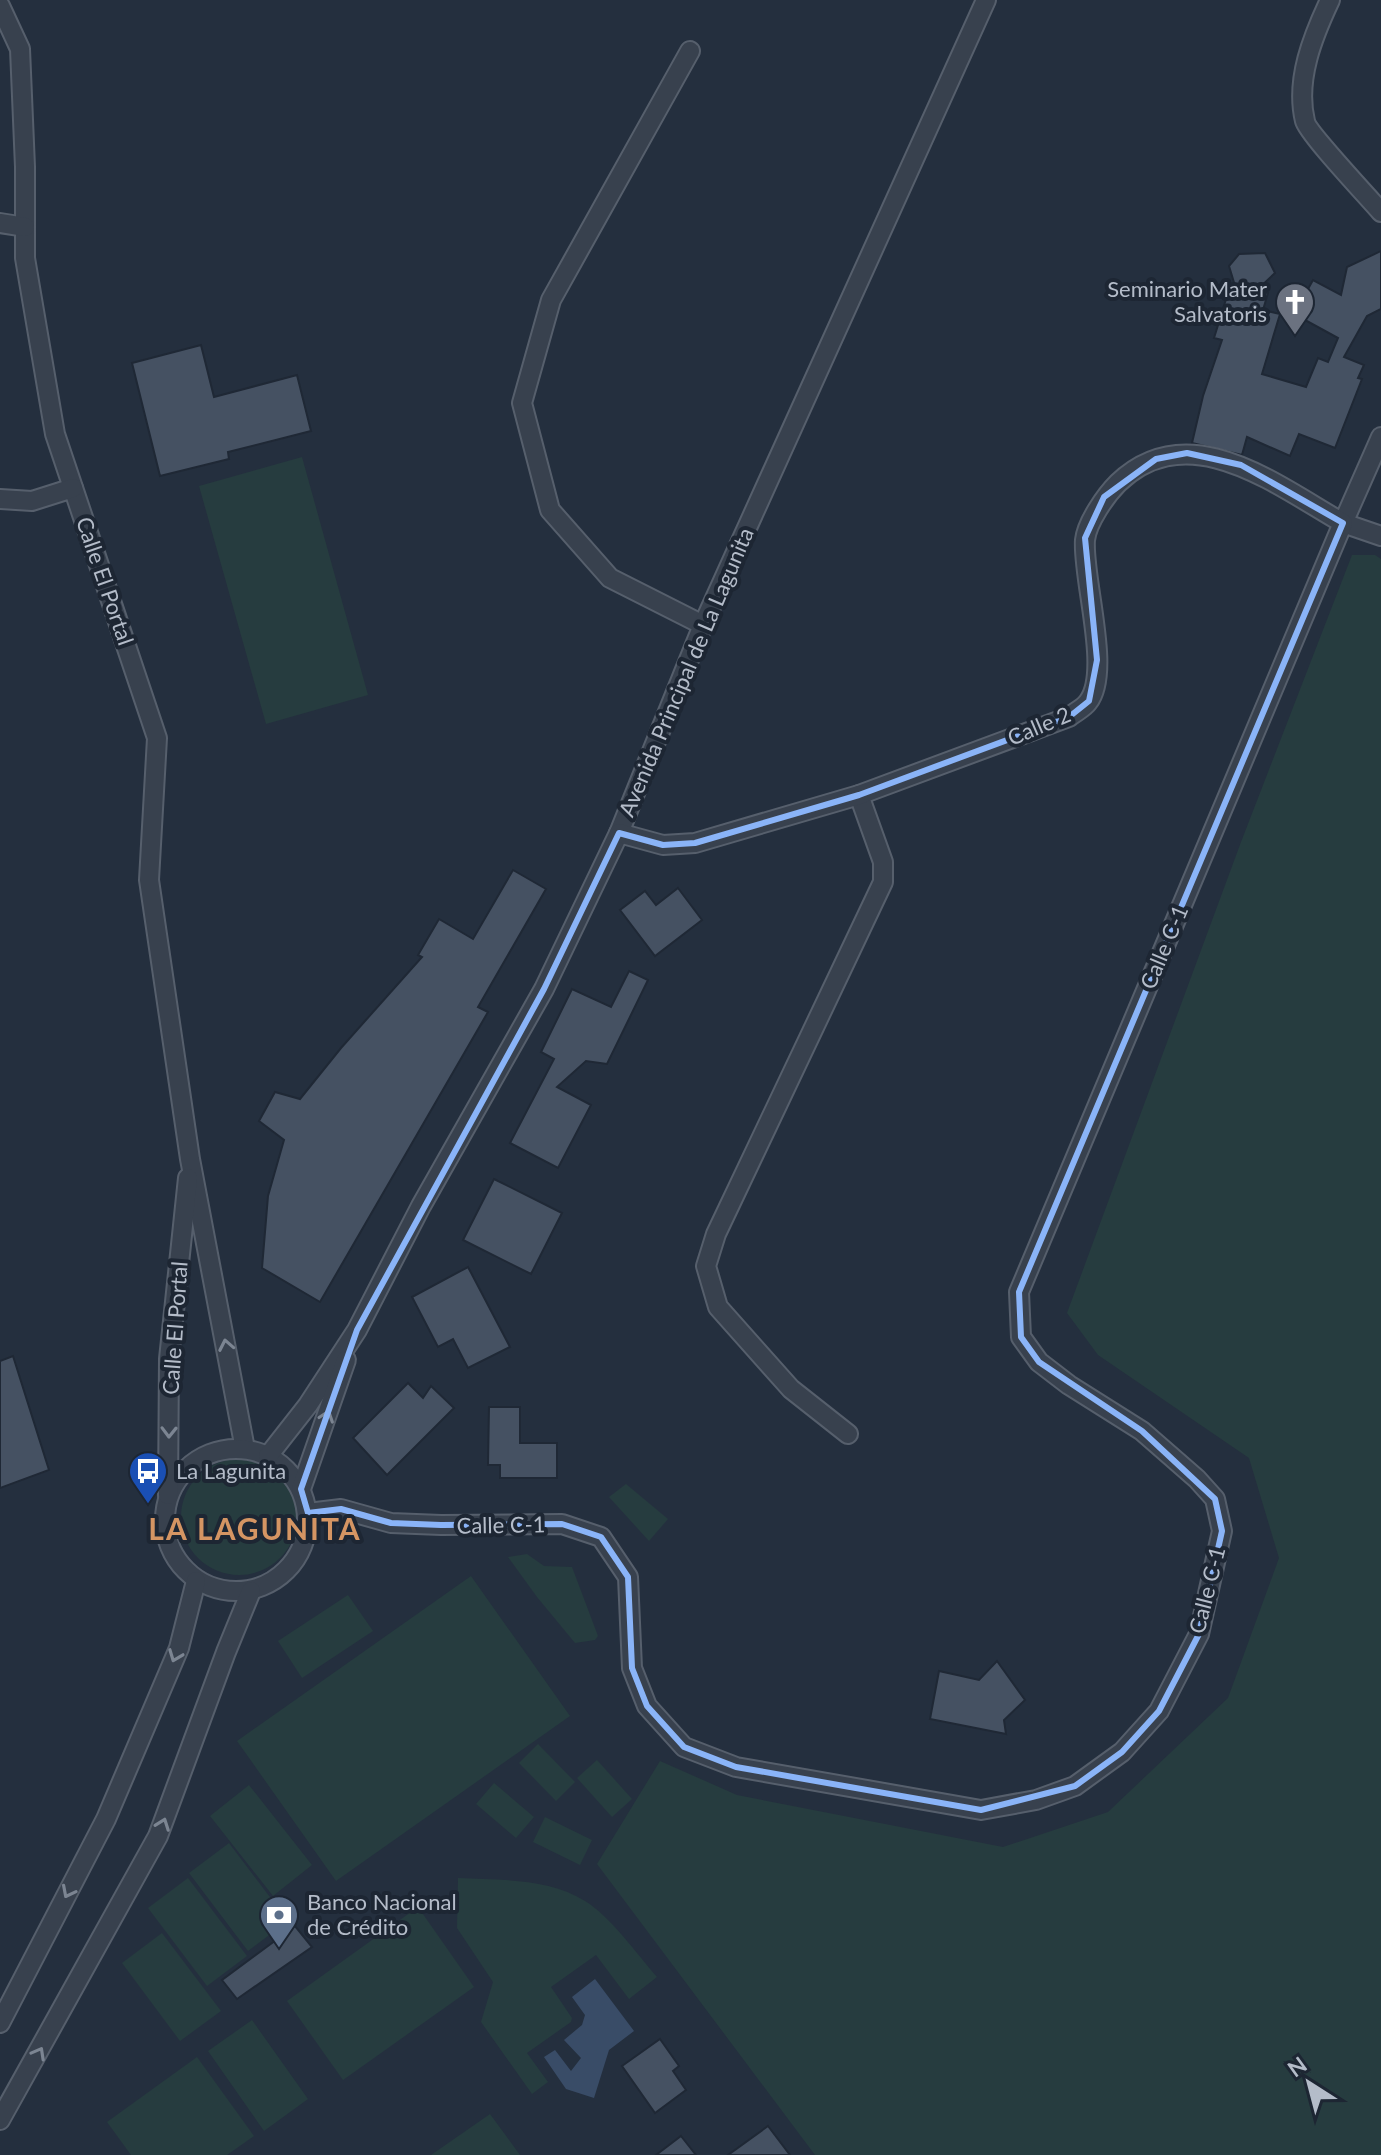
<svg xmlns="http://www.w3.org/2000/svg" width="1381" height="2155" font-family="Lato,sans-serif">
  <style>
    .green { fill: #263c3f }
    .water { fill: #394c67 }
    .building { fill: #455162; stroke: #1f2835; stroke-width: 2 }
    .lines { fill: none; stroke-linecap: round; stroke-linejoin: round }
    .minor-casing { stroke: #565f6c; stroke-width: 22 }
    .minor { stroke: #38414e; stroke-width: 18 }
    .oneway { stroke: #7c8592 }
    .marked { fill: none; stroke: #8ab4f8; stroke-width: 6; stroke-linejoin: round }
    .labels { text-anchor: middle; stroke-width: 8; stroke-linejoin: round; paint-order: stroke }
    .poi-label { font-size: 22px; fill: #b4bcc9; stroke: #1d2633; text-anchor: start }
    .street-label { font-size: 22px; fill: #b4bcc9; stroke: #1d2633 }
    .district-label { font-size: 30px; font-weight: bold; letter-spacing: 2px; fill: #d59563; stroke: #1d2633 }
  </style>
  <rect width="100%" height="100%" fill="#242f3e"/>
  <!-- green -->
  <g class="green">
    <path d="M 302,457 L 368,695 L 266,724 L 199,486 Z"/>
    <path d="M 1352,555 L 1375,555 L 1381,559 L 1381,2155 L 815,2155 L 597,1864 L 660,1761 L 737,1795 L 1003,1847 L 1108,1812 L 1228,1698 L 1279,1558 L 1249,1458 L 1098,1355 L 1067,1313 L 1241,842 Z"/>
    <circle cx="239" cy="1517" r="58"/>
    <path d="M 626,1484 L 668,1519 L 649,1541 L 609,1497 Z"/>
    <path d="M 527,1554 L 544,1566 L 572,1567 L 598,1636 L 595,1640 L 575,1643 L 537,1597 L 508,1557 Z"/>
    <path d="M 471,1576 L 570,1716 L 336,1881 L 237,1741 Z"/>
    <path d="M 348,1595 L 373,1631 L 302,1678 L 278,1641 Z"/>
    <path d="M 538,1744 L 575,1782 L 556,1801 L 519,1763 Z"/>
    <path d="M 597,1760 L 632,1799 L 612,1817 L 577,1778 Z"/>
    <path d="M 494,1783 L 534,1817 L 516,1838 L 476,1804 Z"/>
    <path d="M 249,1785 L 312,1865 L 273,1896 L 210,1816 Z"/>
    <path d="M 545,1817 L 592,1840 L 580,1865 L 533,1842 Z"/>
    <path d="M 229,1843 L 288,1921 L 248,1951 L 189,1873 Z"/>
    <path d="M 188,1878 L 247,1956 L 207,1986 L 148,1908 Z"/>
    <path d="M 458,1878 C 499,1880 549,1878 585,1901 C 610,1916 637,1954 657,1977 L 629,1999 L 596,1955 L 551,1987 L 572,2018 L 571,2022 L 527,2053 L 548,2082 L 532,2094 L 481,2022 L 493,1982 L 457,1928 Z"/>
    <path d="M 418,1907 L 474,1987 L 343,2080 L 287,2001 Z"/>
    <path d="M 162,1933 L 221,2011 L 180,2041 L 122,1963 Z"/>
    <path d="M 252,2020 L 308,2099 L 264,2131 L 208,2051 Z"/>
    <path d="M 197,2057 L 254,2136 L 227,2155 L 131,2155 L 107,2122 Z"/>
    <path d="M 490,2114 L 520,2155 L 431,2155 Z"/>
  </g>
  <!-- water -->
  <path class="water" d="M 595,1979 L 634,2031 L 609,2050 L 594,2098 L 566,2089 L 544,2057 L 555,2050 L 571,2071 L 581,2058 L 564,2040 L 582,2025 L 585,2015 L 572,1997 Z"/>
  <!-- building -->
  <g class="building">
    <path d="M 1381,251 L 1381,309 L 1367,316 L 1344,357 L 1364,365 L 1358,378 L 1362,379 L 1335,448 L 1299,434 L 1290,456 L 1247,437 L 1242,455 L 1192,443 L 1203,396 L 1222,340 L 1214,338 L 1227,296 L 1239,299 L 1229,266 L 1239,254 L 1265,253 L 1275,273 L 1257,290 L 1268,293 L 1263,310 L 1280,314 L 1262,374 L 1306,387 L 1318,358 L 1328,362 L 1338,338 L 1294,314 L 1313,280 L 1341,295 L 1347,267 Z"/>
    <path d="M 201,345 L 214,397 L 297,375 L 311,431 L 228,452 L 229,459 L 160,476 L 132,363 Z"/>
    <path d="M 513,870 L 546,889 L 478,1007 L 488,1012 L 320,1302 L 262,1268 L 268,1196 L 284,1140 L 259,1121 L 275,1092 L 300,1099 L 341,1048 L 422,957 L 418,955 L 439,919 L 473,939 Z"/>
    <path d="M 678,888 L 702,920 L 655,956 L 620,910 L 645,891 L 656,905 Z"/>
    <path d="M 629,971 L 648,980 L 607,1064 L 586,1061 L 557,1087 L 591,1105 L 558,1168 L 510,1143 L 554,1059 L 541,1052 L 572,989 L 611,1007 Z"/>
    <path d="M 494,1179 L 562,1213 L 531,1274 L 463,1240 Z"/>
    <path d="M 468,1267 L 510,1347 L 468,1368 L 453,1339 L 438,1347 L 412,1297 Z"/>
    <path d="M 13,1356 L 49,1470 L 0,1488 L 0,1361 Z"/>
    <path d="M 408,1383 L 423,1398 L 431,1386 L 454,1408 L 387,1475 L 353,1438 Z"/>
    <path d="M 489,1407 L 520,1407 L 520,1443 L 557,1443 L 557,1478 L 500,1478 L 500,1465 L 488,1465 Z"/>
    <path d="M 997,1661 L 1025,1700 L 1004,1720 L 1006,1734 L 930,1719 L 939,1671 L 979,1680 Z"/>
    <path d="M 295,1926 L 312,1947 L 237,1999 L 222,1980 Z"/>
    <path d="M 660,2039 L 679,2066 L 673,2071 L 686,2090 L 655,2113 L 622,2066 Z"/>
    <path d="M 768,2126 L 790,2155 L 728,2155 Z"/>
    <path d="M 681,2136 L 696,2155 L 656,2155 Z"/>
  </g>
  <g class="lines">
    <!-- minor casing -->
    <g class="minor-casing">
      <g id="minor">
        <path d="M 1330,0 C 1313,36 1295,80 1305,121 C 1307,132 1369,198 1381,212"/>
        <path d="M 0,6 L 20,49 L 25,167 L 25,258 L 55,434 L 157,738 L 149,880 L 190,1159 L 245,1449"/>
        <path d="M 690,51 L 551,300 L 522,403 L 550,510 L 610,578 L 703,625"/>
        <path d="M 0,223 L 25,227"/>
        <path d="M 1381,437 L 1343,523 L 1381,536"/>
        <path d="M 0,499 L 32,501 L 73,488"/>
        <path d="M 848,1434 L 791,1389 L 718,1307 L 706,1266 L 716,1234 L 883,882 L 883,862 L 859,795"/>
        <circle cx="236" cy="1520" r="71"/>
        <path d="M 268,1456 L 308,1405 L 357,1330 L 421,1206 L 544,989 L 619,833 L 703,625 L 986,0"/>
        <path d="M 301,1489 L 346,1360"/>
        <path d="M 168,1495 L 169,1359 L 188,1178"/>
        <path d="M 308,1513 L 341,1509 L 391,1523 L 441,1525 L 562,1524 L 601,1537 L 628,1577 L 632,1668 L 647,1706 L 684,1747 L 736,1767 L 981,1810 L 1036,1800 L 1075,1786 L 1122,1752 L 1159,1711 L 1199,1634 L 1222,1531 L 1215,1499 L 1197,1479 L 1142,1431 L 1069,1385 L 1039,1362 L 1021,1337 L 1019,1292 L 1343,523 C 1276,485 1189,415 1118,483 C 1106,495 1087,522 1085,540 C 1082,578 1112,672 1088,702 C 1084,708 1075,712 1069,717 L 859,795 L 695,843 L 663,845 L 619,833"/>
        <path d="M 0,2023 L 106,1819 L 179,1648 L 196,1581"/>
        <path d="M 0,2120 L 158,1836 L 226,1652 L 251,1591"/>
      </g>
    </g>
    <!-- minor -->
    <use href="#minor" class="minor"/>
  </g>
  <!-- one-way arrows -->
  <defs><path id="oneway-chevron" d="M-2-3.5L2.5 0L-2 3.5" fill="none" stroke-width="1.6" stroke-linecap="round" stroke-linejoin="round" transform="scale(2)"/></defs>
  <g class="oneway">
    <use href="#oneway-chevron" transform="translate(226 1345) rotate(-101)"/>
    <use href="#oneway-chevron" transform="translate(327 1416) rotate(-71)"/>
    <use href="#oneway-chevron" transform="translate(169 1432) rotate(91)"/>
    <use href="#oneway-chevron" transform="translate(175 1656) rotate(111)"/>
    <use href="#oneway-chevron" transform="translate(163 1824) rotate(-70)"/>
    <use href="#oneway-chevron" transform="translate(68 1892) rotate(117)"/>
    <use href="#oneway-chevron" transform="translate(39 2053) rotate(-61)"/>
  </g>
  <!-- marked area -->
  <path class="marked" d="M 1187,453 L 1241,465 L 1343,523 L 1019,1292 L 1021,1337 L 1039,1362 L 1142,1431 L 1215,1499 L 1222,1531 L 1199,1634 L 1159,1711 L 1122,1752 L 1075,1786 L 981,1810 L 736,1767 L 684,1747 L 647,1706 L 632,1668 L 628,1577 L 601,1537 L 562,1524 L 441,1525 L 391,1523 L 341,1509 L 308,1513 L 301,1489 L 357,1330 L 544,989 L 619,833 L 663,845 L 695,843 L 859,795 L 1069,717 L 1089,701 L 1097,660 L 1085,538 L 1104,497 L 1156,459 Z"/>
  <!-- icons -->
  <defs>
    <g id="church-pin" transform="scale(2)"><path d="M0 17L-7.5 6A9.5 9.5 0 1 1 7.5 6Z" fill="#6b7280" stroke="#1d2633"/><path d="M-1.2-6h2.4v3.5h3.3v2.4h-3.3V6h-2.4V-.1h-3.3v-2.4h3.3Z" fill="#fff"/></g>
    <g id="bus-pin" transform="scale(2)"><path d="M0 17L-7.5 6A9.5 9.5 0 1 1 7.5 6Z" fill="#1a4fb4" stroke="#1d2633"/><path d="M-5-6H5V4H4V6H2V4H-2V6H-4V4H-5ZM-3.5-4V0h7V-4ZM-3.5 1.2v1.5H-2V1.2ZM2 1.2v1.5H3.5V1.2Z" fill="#fff"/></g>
    <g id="bank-pin" transform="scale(2)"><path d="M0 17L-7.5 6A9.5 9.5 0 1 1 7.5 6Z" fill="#5c6f8a" stroke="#1d2633"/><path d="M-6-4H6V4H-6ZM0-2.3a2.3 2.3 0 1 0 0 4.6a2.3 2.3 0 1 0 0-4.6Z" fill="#fff"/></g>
  </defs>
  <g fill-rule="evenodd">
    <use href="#church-pin" x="1295" y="302"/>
    <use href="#bus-pin" x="148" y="1471"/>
    <use href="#bank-pin" x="279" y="1915"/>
  </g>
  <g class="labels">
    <!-- poi labels -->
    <g class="poi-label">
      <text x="1267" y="297" text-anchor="end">Seminario Mater<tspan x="1267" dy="25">Salvatoris</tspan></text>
      <text x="176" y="1479">La Lagunita</text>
      <text x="307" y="1910">Banco Nacional<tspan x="307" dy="25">de Crédito</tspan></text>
    </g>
    <!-- street labels -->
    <g class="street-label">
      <text transform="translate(105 581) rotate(71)" y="8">Calle El Portal</text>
      <text transform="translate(686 672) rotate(-67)" y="8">Avenida Principal de La Lagunita</text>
      <text transform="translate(1039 726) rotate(-23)" y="8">Calle 2</text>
      <text transform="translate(1164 947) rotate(-67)" y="8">Calle C-1</text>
      <text transform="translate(175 1328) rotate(-86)" y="8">Calle El Portal</text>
      <text transform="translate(501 1525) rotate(-1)" y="8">Calle C-1</text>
      <text transform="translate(1207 1590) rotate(-76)" y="8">Calle C-1</text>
    </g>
    <!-- district labels -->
    <g class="district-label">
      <text x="255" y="1540">LA LAGUNITA</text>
    </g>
  </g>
  <!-- north arrow -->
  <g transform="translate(1309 2083) rotate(324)" stroke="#1d2633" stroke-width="6" paint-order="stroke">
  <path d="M0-6L14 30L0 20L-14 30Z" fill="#b4bcc9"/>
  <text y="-12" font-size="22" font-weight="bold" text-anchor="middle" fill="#b4bcc9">N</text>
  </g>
</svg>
